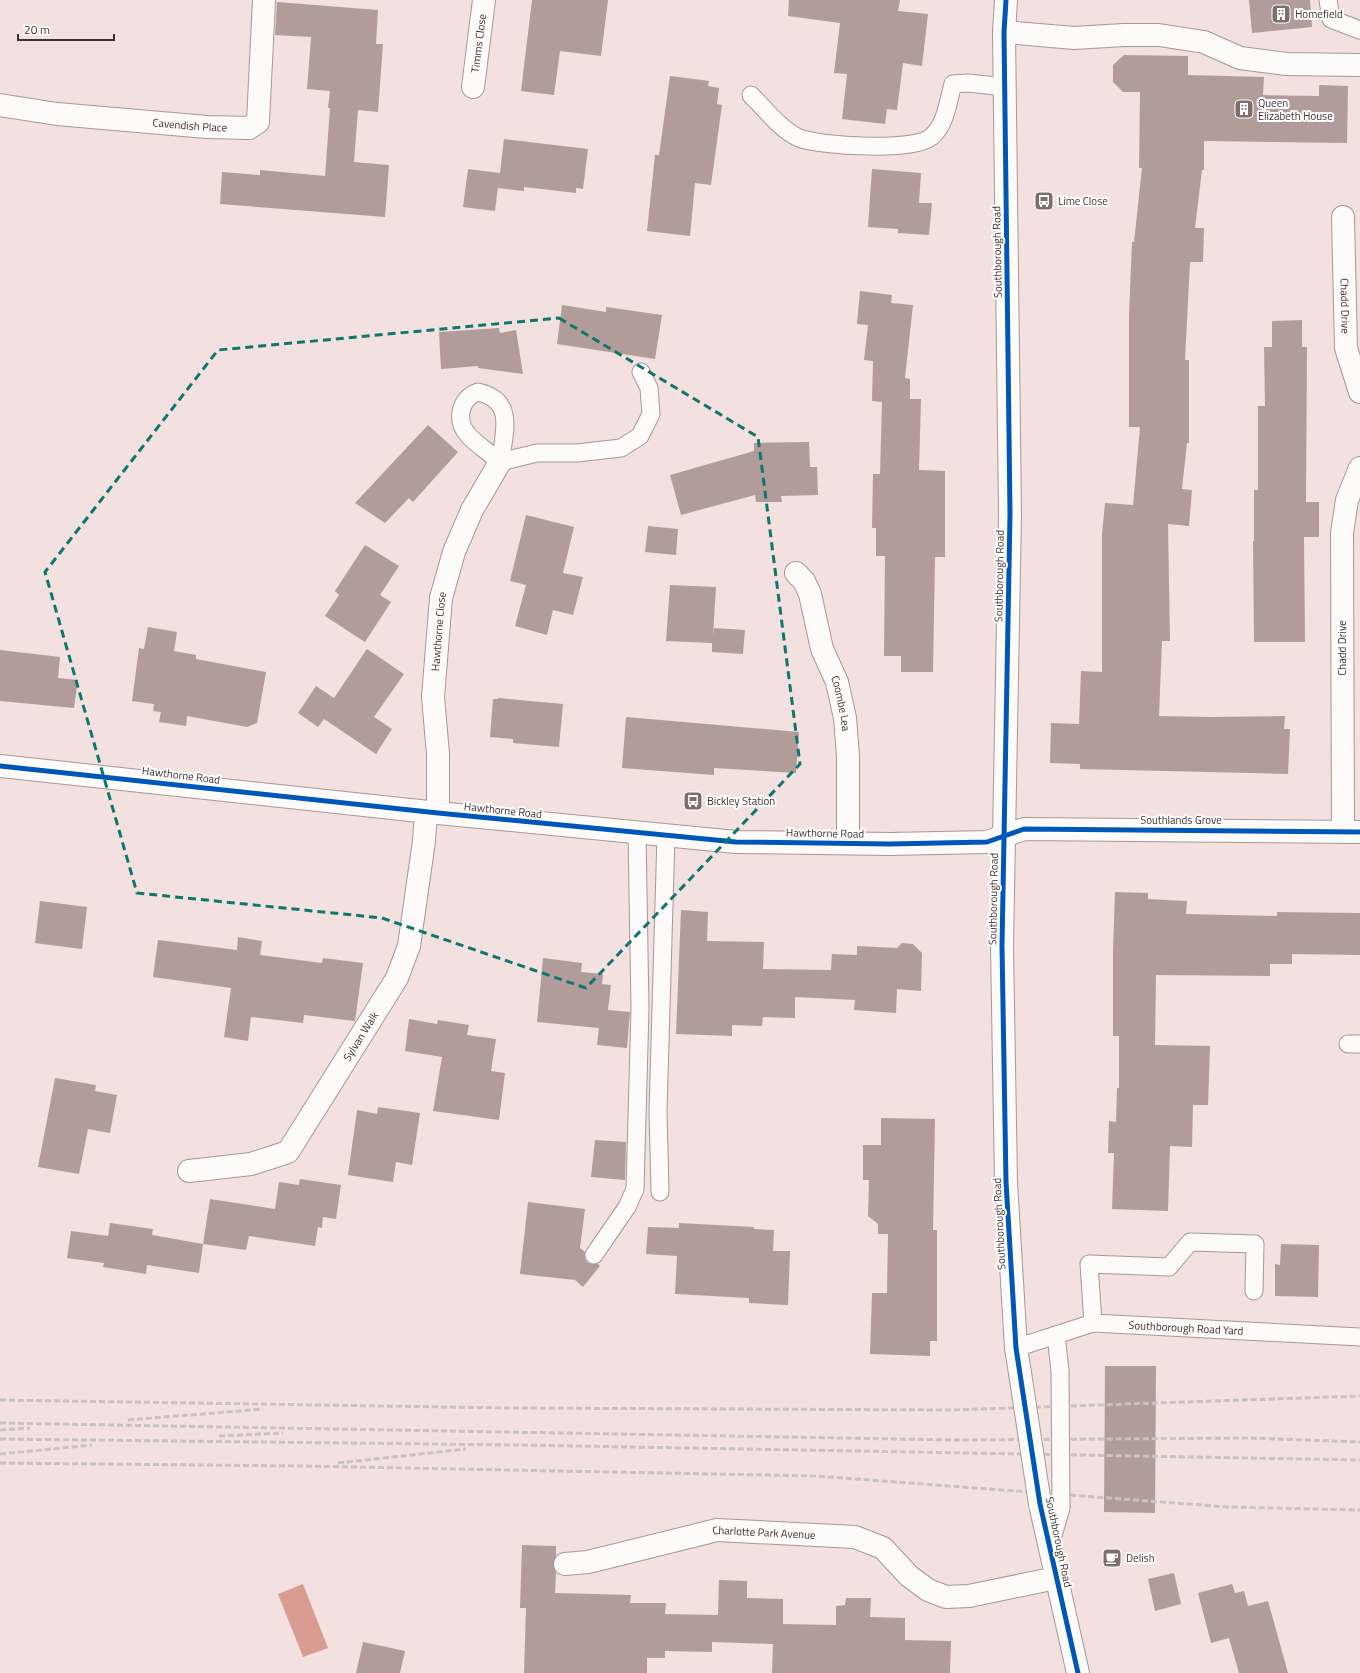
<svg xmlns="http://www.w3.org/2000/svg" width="1360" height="1673" font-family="'Titillium Web',sans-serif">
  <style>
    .water { fill: #d89c93 }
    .building { fill: #b29c99 }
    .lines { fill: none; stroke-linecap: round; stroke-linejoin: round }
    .service-casing { stroke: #a69896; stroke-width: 19 }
    .minor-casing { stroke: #a69896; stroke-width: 24 }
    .tertiary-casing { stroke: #a69896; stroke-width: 24 }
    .service { stroke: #fdfafa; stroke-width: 17 }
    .minor { stroke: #fdfafa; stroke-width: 22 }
    .tertiary { stroke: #fdfafa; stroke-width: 22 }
    .rail { stroke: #c8c3c3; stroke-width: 3; stroke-dasharray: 6 3; stroke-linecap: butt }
    .service-bridge-casing { stroke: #a69896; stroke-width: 19; stroke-linecap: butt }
    .tertiary-bridge-casing { stroke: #a69896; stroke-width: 24; stroke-linecap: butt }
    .service-bridge { stroke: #fdfafa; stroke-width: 17 }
    .tertiary-bridge { stroke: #fdfafa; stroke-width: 22 }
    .cycleway-casing { stroke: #fff; stroke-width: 8 }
    .cycleway { stroke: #0057b8; stroke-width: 5 }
    .marked { fill: none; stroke: #0f766e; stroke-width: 3; stroke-dasharray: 8 5; stroke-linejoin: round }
    .labels { text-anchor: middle; stroke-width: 4; stroke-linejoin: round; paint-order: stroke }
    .poi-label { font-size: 11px; fill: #3e312f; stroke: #fff; text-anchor: start }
    .street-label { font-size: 11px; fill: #3e312f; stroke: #fff }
  </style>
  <rect width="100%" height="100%" fill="#f2e1de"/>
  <!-- water -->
  <path class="water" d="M 303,1584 L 328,1648 L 303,1657 L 278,1594 Z"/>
  <!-- building -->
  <g class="building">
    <path d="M 532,0 L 608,0 L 601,56 L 560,51 L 554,95 L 521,91 Z"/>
    <path d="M 789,0 L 900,0 L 898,11 L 928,14 L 922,66 L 903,63 L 897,110 L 887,109 L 885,124 L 842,119 L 847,74 L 834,73 L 840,23 L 788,16 Z"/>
    <path d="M 1249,0 L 1310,0 L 1312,27 L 1252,33 Z"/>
    <path d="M 277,2 L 378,10 L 376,44 L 383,44 L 378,112 L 358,110 L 354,162 L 389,165 L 385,217 L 220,204 L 222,172 L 260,175 L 260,170 L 325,176 L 330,108 L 328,108 L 330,91 L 307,89 L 311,37 L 275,35 Z"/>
    <path d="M 1124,55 L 1188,56 L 1188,75 L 1264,77 L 1263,95 L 1319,96 L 1319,85 L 1348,86 L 1347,143 L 1204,141 L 1204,170 L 1202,170 L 1195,228 L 1204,228 L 1203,262 L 1190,262 L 1185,360 L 1189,360 L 1189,443 L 1187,443 L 1182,489 L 1192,490 L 1189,526 L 1168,524 L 1170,641 L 1162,641 L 1159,716 L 1210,717 L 1285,716 L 1284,729 L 1290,729 L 1288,774 L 1080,769 L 1080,764 L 1050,763 L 1051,723 L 1079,724 L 1081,671 L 1102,672 L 1102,534 L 1105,503 L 1133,505 L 1140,427 L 1129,427 L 1129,314 L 1132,242 L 1134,242 L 1142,168 L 1139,168 L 1140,92 L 1123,92 L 1113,82 L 1113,65 Z"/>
    <path d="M 670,76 L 709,81 L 708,86 L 719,88 L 717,104 L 722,105 L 711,185 L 695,183 L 690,236 L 647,231 L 655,155 L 659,155 Z"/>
    <path d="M 504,139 L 588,149 L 583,189 L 576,188 L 576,193 L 524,187 L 524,191 L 498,188 L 499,179 L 495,211 L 463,207 L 468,169 L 500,173 Z"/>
    <path d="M 872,169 L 921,173 L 919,203 L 932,203 L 929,235 L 898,233 L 898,229 L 868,227 Z"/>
    <path d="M 860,291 L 892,295 L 891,303 L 913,305 L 905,378 L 910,379 L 910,399 L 921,399 L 919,470 L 945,471 L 945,557 L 935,557 L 933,672 L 901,672 L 901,656 L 884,656 L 885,556 L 876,556 L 876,528 L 872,528 L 873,474 L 880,474 L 882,402 L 872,401 L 873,361 L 864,360 L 868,325 L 857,324 Z"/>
    <path d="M 562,305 L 606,312 L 606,307 L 662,315 L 655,359 L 557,344 Z"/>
    <path d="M 1302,320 L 1302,347 L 1307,347 L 1306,502 L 1319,502 L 1319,537 L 1304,537 L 1305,642 L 1254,642 L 1253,541 L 1254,541 L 1254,490 L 1258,490 L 1258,406 L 1265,406 L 1264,347 L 1272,347 L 1272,321 Z"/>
    <path d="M 499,328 L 500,333 L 516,330 L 523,374 L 478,368 L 478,366 L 441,369 L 439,332 Z"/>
    <path d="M 428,425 L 458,452 L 413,502 L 409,498 L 385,523 L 355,503 Z"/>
    <path d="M 809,442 L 810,467 L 817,467 L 818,495 L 781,496 L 782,502 L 756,502 L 755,495 L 681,515 L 670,475 L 754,451 L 754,443 Z"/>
    <path d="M 526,515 L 574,527 L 563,573 L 583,577 L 573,615 L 553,610 L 547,635 L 515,626 L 526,585 L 510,581 Z"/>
    <path d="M 648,526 L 678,529 L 676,555 L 645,552 Z"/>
    <path d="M 365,545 L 399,566 L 380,595 L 391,602 L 365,642 L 325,616 L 339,595 L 335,591 Z"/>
    <path d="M 670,585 L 716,587 L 713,636 L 714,628 L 745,630 L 743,654 L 712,652 L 712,643 L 666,641 Z"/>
    <path d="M 148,627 L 177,632 L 174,651 L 196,655 L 196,659 L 266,672 L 257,723 L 247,727 L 187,716 L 186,726 L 159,722 L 161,712 L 153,711 L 154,704 L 132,701 L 139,648 L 144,649 Z"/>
    <path d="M 367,649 L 404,674 L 374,717 L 392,729 L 376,754 L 324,719 L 318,727 L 298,713 L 316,686 L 334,698 Z"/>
    <path d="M 0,650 L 60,657 L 58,678 L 78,680 L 74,708 L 0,701 Z"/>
    <path d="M 498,698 L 563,704 L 559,747 L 513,743 L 513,739 L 490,737 L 493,699 L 498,699 Z"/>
    <path d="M 626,717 L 799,732 L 796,773 L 714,768 L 714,775 L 622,768 Z"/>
    <path d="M 1115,892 L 1148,893 L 1148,899 L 1187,901 L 1186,914 L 1277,916 L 1277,912 L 1360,913 L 1360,955 L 1292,954 L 1292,964 L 1270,964 L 1270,976 L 1156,975 L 1155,1045 L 1210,1046 L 1208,1105 L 1193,1105 L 1192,1147 L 1170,1146 L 1168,1211 L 1112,1209 L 1114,1153 L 1108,1153 L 1109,1121 L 1116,1122 L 1117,1088 L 1119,1088 L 1119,1036 L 1113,1036 L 1113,949 Z"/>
    <path d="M 40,901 L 87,907 L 82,949 L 35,943 Z"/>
    <path d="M 681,910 L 708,912 L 707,941 L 764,942 L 763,969 L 831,970 L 832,954 L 857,955 L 857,946 L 897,948 L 902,943 L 913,944 L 922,953 L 921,991 L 897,989 L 896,1013 L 854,1010 L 855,1000 L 795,997 L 795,1018 L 763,1017 L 762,1026 L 732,1025 L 732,1036 L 676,1034 Z"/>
    <path d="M 238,937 L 262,941 L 260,955 L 322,963 L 323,958 L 363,963 L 355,1021 L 304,1015 L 303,1023 L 251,1017 L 248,1041 L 224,1037 L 231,988 L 153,977 L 158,940 L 237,950 Z"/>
    <path d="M 543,958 L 582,963 L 581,972 L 603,974 L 602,984 L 611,985 L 608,1010 L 630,1012 L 627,1048 L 597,1045 L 599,1028 L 537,1022 Z"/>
    <path d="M 409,1019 L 437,1024 L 438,1020 L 469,1025 L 467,1035 L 496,1039 L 491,1071 L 505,1073 L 499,1120 L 433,1111 L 442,1057 L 405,1051 Z"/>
    <path d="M 55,1078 L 96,1085 L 95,1091 L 117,1095 L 110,1133 L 88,1129 L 79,1174 L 38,1167 Z"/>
    <path d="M 378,1107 L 420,1113 L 412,1165 L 396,1162 L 393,1182 L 348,1175 L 357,1110 L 377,1114 Z"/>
    <path d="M 881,1118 L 935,1119 L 933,1230 L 937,1230 L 937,1341 L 930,1341 L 930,1356 L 870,1354 L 872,1293 L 887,1293 L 888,1234 L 878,1234 L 878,1224 L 868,1216 L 869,1180 L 863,1180 L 863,1145 L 881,1145 Z"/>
    <path d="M 595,1140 L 626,1142 L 625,1180 L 591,1177 Z"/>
    <path d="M 300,1179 L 341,1185 L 336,1219 L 323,1217 L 322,1228 L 318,1227 L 315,1246 L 249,1236 L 246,1250 L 203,1244 L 210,1199 L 275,1209 L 279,1182 L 299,1185 Z"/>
    <path d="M 528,1202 L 585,1209 L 580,1248 L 585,1252 L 585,1259 L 588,1263 L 598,1264 L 600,1266 L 583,1287 L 575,1280 L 520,1274 Z"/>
    <path d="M 110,1223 L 153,1229 L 152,1235 L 203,1244 L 199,1273 L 147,1265 L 146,1274 L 103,1267 L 104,1263 L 67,1258 L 71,1231 L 108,1236 Z"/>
    <path d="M 679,1223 L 754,1227 L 754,1229 L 774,1230 L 773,1251 L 790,1251 L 788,1305 L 749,1303 L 749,1298 L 675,1294 L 677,1256 L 646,1254 L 648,1227 L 679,1228 Z"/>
    <path d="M 1281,1244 L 1319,1245 L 1318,1297 L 1275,1296 L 1275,1264 L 1280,1265 Z"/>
    <path d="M 1105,1366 L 1156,1366 L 1155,1513 L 1104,1512 Z"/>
    <path d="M 522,1545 L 556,1546 L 556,1556 L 553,1565 L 556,1572 L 555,1593 L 631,1595 L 630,1603 L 666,1603 L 665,1614 L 718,1615 L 719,1580 L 747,1581 L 747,1598 L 783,1599 L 783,1624 L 836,1625 L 836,1606 L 845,1605 L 846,1598 L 871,1598 L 870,1617 L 905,1618 L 905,1640 L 951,1641 L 950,1673 L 772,1673 L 773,1644 L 712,1642 L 712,1652 L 665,1651 L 665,1658 L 647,1658 L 647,1673 L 524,1673 L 526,1608 L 520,1608 Z"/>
    <path d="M 1174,1573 L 1181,1604 L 1155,1611 L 1148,1579 Z"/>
    <path d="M 1232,1584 L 1235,1593 L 1244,1591 L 1248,1606 L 1268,1601 L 1288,1673 L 1239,1673 L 1229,1638 L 1211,1643 L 1198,1593 Z"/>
    <path d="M 363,1642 L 405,1651 L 400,1673 L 356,1673 Z"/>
  </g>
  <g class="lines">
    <!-- service casing -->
    <g class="service-casing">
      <g id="service">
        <path d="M 1328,0 L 1331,19 L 1360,30"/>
        <path d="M 751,95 C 765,109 781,130 799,138 C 820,146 914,152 931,137 C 946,125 948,101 953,84 L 968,83 L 1005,87"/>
        <path d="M 478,392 C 516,400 504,434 500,462 C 490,453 477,445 468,435 C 455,420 460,398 478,392 Z"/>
        <path d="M 500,462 L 537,453 L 577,453 L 621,448 L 640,436 L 651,414 L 649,388 L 641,372"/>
        <path d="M 1348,1044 L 1360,1044"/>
        <path d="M 660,1192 L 658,1111 L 666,835"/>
        <path d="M 594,1255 L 627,1207 L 635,1189 L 640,1009 L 637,833"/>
        <path d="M 1093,1323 L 1089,1264 L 1169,1267 L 1190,1242 L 1255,1244 L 1254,1291"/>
        <path d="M 1056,1335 L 1060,1371"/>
        <path id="s1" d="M 1016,1348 L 1093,1323 L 1360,1337"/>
        <path d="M 1050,1546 L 1061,1508"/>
      </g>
    </g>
    <!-- minor casing -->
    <g class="minor-casing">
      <g id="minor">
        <path d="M 1004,32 L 1074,38 L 1124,35 L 1159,35 L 1204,42 L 1240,58 L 1286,64 L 1360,65"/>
        <path id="s2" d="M 473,87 L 484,0"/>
        <path id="s3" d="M 0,105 L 57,114 L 207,127 L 249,128 L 258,122 L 264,0"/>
        <path id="s4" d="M 1343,217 L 1346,348 L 1360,392"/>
        <path id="s5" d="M 796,573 L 804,581 L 810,594 L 822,649 L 837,682 L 845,718 L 848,756 L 848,843"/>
        <path d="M 0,766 L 438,813 L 736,842 L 890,844 L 987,842 L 1024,829 L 1360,832"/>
        <path id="s6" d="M 438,813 L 438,754 L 433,697 L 441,598 L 454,552 L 472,510 L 500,462"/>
        <path d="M 1343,831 L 1342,533 L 1347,500 L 1360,468"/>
        <path id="s7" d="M 189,1171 L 251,1164 L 288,1152 L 397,978 L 409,946 L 424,841 L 426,812"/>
        <path id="s8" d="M 565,1564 L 588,1562 L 717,1530 L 855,1537 L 883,1548 L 909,1576 L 928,1590 L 946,1597 L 969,1596 L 1056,1578"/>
      </g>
    </g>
    <!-- tertiary casing -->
    <g class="tertiary-casing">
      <g id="tertiary">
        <path d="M 1006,0 L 1004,32 L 1010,514 L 1002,946 L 1006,1182 L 1016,1348 L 1020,1373"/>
        <path d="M 1040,1504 L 1078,1673"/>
      </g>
    </g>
    <!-- service -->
    <use href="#service" class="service"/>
    <!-- minor -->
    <use href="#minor" class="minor"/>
    <!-- tertiary -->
    <use href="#tertiary" class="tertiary"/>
    <!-- rail -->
    <g class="rail">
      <path d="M 0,1400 L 511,1408 L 952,1410 L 1360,1396"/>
      <path d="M 128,1420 L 263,1409"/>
      <path d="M 0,1423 L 954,1440 L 1250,1438 L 1360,1442"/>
      <path d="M 0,1430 L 30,1428"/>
      <path d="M 219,1436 L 283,1433"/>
      <path d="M 0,1439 L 519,1445 L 1360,1460"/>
      <path d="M 0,1454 L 92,1445"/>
      <path d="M 0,1463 L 302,1466 L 816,1476 L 1228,1507 L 1360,1510"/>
      <path d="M 338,1463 L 466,1449"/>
    </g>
    <!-- service-bridge casing -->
    <g class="service-bridge-casing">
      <path id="service-bridge" d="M 1060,1371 L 1061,1508"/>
    </g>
    <!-- tertiary-bridge casing -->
    <g class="tertiary-bridge-casing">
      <path id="tertiary-bridge" d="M 1020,1373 L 1040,1504"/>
    </g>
    <!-- service-bridge -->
    <use href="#service-bridge" class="service-bridge"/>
    <!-- tertiary-bridge -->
    <use href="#tertiary-bridge" class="tertiary-bridge"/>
    <!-- cycleway casing -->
    <g class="cycleway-casing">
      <g id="cycleway">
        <path d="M 1006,0 L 1004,32 L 1010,514 L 1002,946 L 1006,1182 L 1016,1348 L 1040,1504 L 1078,1673"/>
        <path d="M 0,766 L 438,813 L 736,842 L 890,844 L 987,842 L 1024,829 L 1360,832"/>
      </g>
    </g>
    <!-- cycleway -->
    <use href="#cycleway" class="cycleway"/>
  </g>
  <!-- marked area -->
  <path class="marked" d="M 559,318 L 758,437 L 800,764 L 586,988 L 382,918 L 137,893 L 45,572 L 218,350 Z"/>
  <!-- icons -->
  <defs>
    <g id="building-square" transform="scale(1)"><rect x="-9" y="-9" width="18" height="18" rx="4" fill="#7d6f6c" stroke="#fff"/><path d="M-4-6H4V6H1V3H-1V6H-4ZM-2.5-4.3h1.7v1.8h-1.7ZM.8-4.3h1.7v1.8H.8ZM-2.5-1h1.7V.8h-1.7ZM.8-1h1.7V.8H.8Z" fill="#fff"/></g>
    <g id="bus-square" transform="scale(1)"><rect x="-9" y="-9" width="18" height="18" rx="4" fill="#7d6f6c" stroke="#fff"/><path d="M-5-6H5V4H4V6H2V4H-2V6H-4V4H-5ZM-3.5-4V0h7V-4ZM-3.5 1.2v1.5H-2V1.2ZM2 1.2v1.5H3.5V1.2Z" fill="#fff"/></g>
    <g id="cafe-square" transform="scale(1)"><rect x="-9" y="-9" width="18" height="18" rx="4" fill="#7d6f6c" stroke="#fff"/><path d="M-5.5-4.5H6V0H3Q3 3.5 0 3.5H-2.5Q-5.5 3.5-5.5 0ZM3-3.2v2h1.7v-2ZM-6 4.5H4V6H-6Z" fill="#fff"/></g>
  </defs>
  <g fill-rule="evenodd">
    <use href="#building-square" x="1281" y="14"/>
    <use href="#building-square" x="1244" y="109"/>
    <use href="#bus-square" x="1044" y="201"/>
    <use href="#bus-square" x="693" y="801"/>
    <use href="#cafe-square" x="1112" y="1558"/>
  </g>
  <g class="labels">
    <!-- poi labels -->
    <g class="poi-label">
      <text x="1295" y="18">Homefield</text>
      <text x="1258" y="107">Queen<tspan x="1258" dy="13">Elizabeth House</tspan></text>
      <text x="1058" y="205">Lime Close</text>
      <text x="707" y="805">Bickley Station</text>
      <text x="1126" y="1562">Delish</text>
    </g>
    <!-- street labels -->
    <g class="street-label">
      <text dy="4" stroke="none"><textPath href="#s2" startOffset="44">Timms Close</textPath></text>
      <text dy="4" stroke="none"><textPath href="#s3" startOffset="191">Cavendish Place</textPath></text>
      <text transform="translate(997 252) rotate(-91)" y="4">Southborough Road</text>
      <text dy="4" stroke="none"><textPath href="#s4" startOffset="89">Chadd Drive</textPath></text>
      <text transform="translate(999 576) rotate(-89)" y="4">Southborough Road</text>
      <text dy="4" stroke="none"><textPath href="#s6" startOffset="182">Hawthorne Close</textPath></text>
      <text transform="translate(1342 648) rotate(-90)" y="4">Chadd Drive</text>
      <text dy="4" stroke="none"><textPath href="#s5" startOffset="140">Coombe Lea</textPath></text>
      <text transform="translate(181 775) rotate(7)" y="4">Hawthorne Road</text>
      <text transform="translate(503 810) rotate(6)" y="4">Hawthorne Road</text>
      <text x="1181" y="824">Southlands Grove</text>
      <text transform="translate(825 833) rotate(1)" y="4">Hawthorne Road</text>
      <text transform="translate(993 899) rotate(-89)" y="4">Southborough Road</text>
      <text dy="4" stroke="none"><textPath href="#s7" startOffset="238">Sylvan Walk</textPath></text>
      <text transform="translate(999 1224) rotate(-93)" y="4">Southborough Road</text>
      <text dy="4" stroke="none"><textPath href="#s1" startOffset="174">Southborough Road Yard</textPath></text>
      <text dy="4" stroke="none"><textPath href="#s8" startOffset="203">Charlotte Park Avenue</textPath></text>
      <text transform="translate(1059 1542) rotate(78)" y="4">Southborough Road</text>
    </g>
  </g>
  <!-- scale -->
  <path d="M18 34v6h96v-6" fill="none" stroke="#3e312f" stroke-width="2"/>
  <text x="24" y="34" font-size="12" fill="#3e312f" stroke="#ffffff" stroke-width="3" paint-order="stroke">20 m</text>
</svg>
